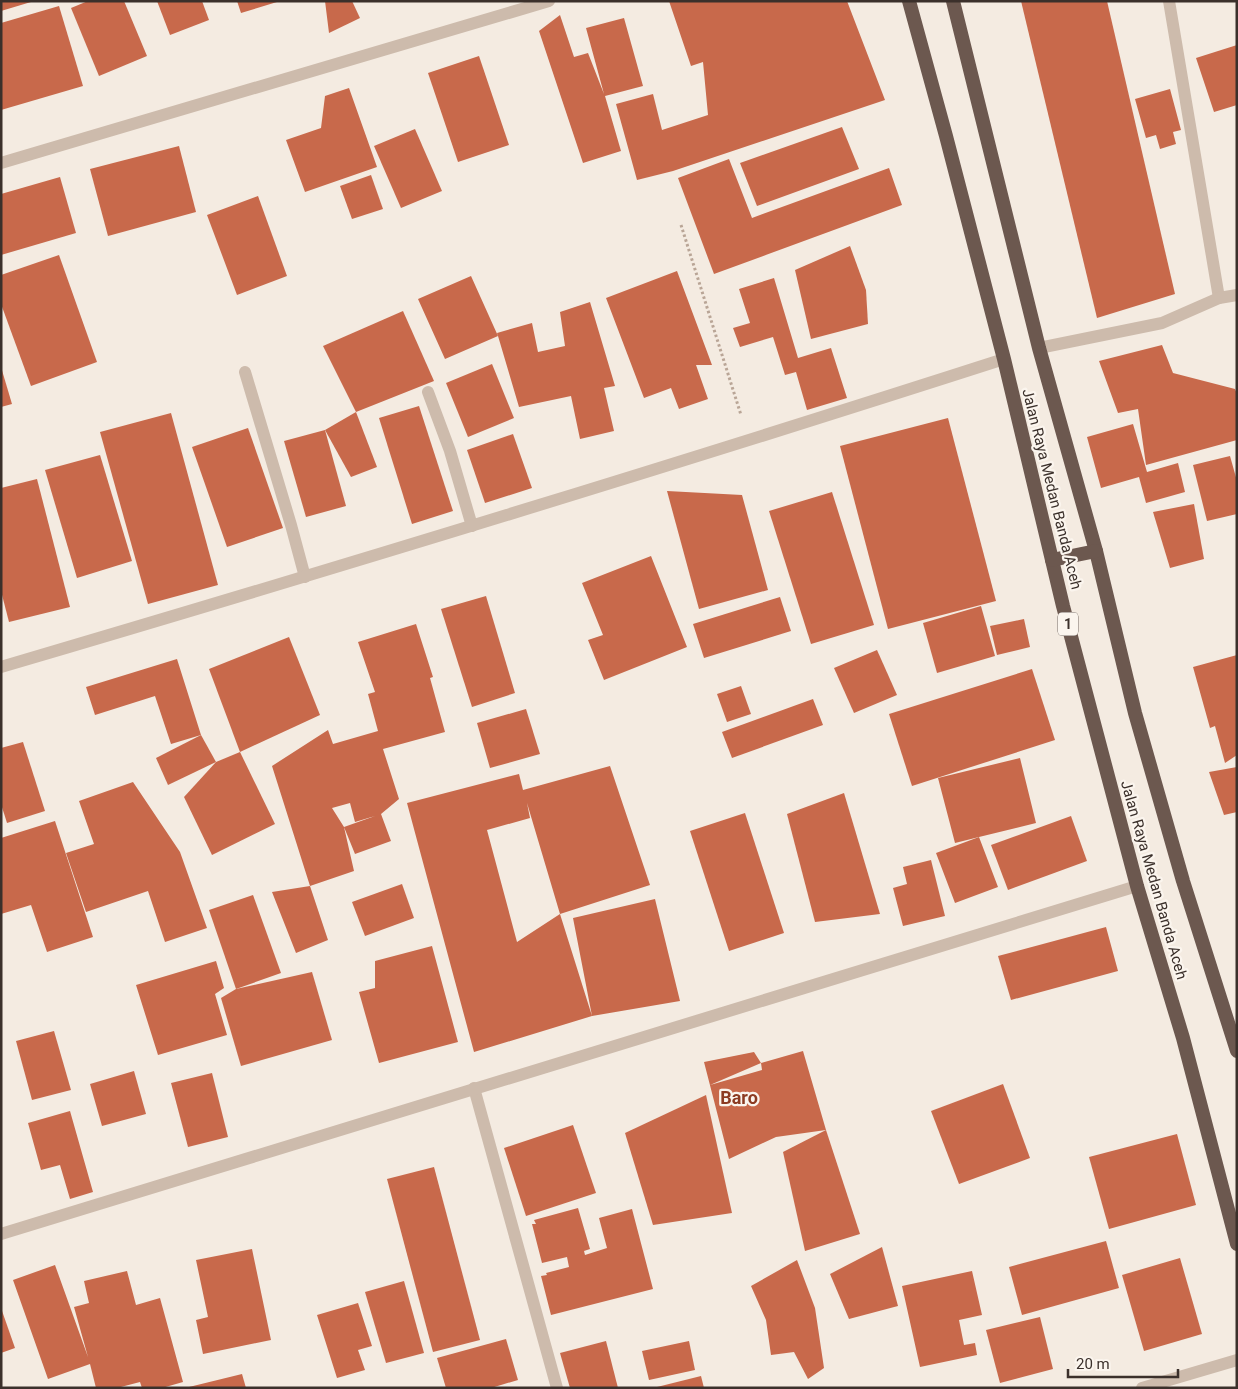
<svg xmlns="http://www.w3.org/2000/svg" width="1238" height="1389" font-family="Roboto,sans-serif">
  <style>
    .building { fill: #c8694b; fill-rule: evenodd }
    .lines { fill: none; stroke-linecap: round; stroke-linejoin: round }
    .path { stroke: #b9a596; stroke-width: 3; stroke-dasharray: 2.5 2.5; stroke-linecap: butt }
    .minor { stroke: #cdbbac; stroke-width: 12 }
    .trunk { stroke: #6c584f; stroke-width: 14 }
    .labels { text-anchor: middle; stroke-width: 4.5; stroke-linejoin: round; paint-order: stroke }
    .shield { fill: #fbf5ee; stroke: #756b66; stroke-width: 1 }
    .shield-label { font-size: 14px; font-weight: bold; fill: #3b302b }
    .street-label { font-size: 15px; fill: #3b302b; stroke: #fbf5ee }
    .quarter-label { font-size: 18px; font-weight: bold; fill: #8c3b22; stroke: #fbf5ee }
  </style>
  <rect width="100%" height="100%" fill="#f4ebe1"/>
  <!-- building -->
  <g class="building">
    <path d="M 1,1 L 31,1 L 31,2 L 1,11 Z"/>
    <path d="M 88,1 L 124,1 L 147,56 L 99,76 L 71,8 Z"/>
    <path d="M 157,1 L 202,1 L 209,20 L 170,35 Z"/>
    <path d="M 237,1 L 277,1 L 277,2 L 241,13 Z"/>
    <path d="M 325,1 L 352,1 L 360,18 L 329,33 Z"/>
    <path d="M 669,1 L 847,1 L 885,100 L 673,171 L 637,180 L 616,104 L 653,94 L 662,130 L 708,115 L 703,62 L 691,66 Z"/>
    <path d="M 1021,1 L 1107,1 L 1175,294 L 1097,318 Z"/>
    <path d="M 59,6 L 83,86 L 1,110 L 1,23 Z"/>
    <path d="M 560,15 L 574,57 L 588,53 L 604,94 L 586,28 L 624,18 L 643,86 L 605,96 L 621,151 L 583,163 L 539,31 Z"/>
    <path d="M 1237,45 L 1237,105 L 1214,112 L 1196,58 Z"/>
    <path d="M 479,56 L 509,145 L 458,162 L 428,73 Z"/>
    <path d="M 349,88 L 377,167 L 305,192 L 286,140 L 321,128 L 325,96 Z"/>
    <path d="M 1170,89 L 1181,130 L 1173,132 L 1176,144 L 1160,149 L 1156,135 L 1146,138 L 1135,99 Z"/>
    <path d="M 842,127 L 859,169 L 757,206 L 740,163 Z"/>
    <path d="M 415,129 L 442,191 L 401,208 L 374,146 Z"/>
    <path d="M 179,146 L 196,212 L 108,236 L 90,169 Z"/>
    <path d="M 729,159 L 752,218 L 889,168 L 902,205 L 714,274 L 678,178 Z"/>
    <path d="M 371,175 L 383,209 L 352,219 L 340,186 Z"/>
    <path d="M 60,177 L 76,233 L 1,255 L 1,194 Z"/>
    <path d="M 258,196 L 287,276 L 237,295 L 207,215 Z"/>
    <path d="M 850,246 L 866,290 L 868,324 L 811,339 L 795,270 Z"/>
    <path d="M 59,255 L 97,362 L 31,386 L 1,304 L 1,275 Z"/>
    <path d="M 677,271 L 712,365 L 696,365 L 708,399 L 679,409 L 671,388 L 644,398 L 606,298 Z"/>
    <path d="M 471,276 L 498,336 L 497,333 L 532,323 L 538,352 L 565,346 L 560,312 L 590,302 L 615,386 L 604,388 L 614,431 L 580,439 L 571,396 L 519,407 L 498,336 L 445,359 L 418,299 Z"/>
    <path d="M 774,278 L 798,358 L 831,348 L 847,398 L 807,410 L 796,372 L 785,375 L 773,337 L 740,347 L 733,328 L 750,323 L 739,289 Z"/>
    <path d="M 403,311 L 434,381 L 356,412 L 323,346 Z"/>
    <path d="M 1162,345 L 1173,373 L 1235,389 L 1237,394 L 1237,440 L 1146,465 L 1138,409 L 1118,413 L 1099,361 Z"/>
    <path d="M 492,364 L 514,418 L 468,437 L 446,383 Z"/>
    <path d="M 1,367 L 12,404 L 1,407 Z"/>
    <path d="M 419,406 L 453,511 L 412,524 L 379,418 Z"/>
    <path d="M 356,412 L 377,467 L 351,477 L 325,430 Z"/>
    <path d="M 171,413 L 218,585 L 148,604 L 100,432 Z"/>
    <path d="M 948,418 L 996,601 L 888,629 L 840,446 Z"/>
    <path d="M 1133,424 L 1147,472 L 1178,463 L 1185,492 L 1146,503 L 1139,477 L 1101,488 L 1087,437 Z"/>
    <path d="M 248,428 L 283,528 L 227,547 L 192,447 Z"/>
    <path d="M 325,430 L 346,506 L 306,517 L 284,441 Z"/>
    <path d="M 513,434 L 532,488 L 485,503 L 467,450 Z"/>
    <path d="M 100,455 L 132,561 L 77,578 L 45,470 Z"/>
    <path d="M 1230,456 L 1237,481 L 1237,514 L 1207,521 L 1193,465 Z"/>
    <path d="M 37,479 L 70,607 L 9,622 L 1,591 L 1,488 Z"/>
    <path d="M 667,491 L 742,495 L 768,590 L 699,609 Z"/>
    <path d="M 832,492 L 874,625 L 811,644 L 769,511 Z"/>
    <path d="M 1194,504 L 1204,559 L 1170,568 L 1153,512 Z"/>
    <path d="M 651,556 L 687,647 L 604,680 L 588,640 L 603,635 L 582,583 Z"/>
    <path d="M 486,596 L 515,693 L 472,707 L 441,609 Z"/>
    <path d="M 780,597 L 791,631 L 704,658 L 693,624 Z"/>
    <path d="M 981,606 L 995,656 L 937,673 L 923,623 Z"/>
    <path d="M 1024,619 L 1030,647 L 997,655 L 990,626 Z"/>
    <path d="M 416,624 L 433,677 L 430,678 L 445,732 L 383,749 L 399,799 L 381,814 L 391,841 L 355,854 L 344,827 L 354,871 L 310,886 L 328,940 L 296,953 L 272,892 L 310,886 L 272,766 L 328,730 L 333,744 L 378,731 L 368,694 L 375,692 L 358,642 ZM 350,803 L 355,822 L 375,816 L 344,827 L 332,808 Z"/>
    <path d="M 289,637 L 320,715 L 240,752 L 209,669 Z"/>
    <path d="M 877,650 L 897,695 L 854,713 L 834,668 Z"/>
    <path d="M 1237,655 L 1237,755 L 1225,763 L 1215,726 L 1210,728 L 1193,667 Z"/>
    <path d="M 177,659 L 201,735 L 171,744 L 155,696 L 95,715 L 86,687 Z"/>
    <path d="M 1032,669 L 1055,740 L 912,786 L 889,714 Z"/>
    <path d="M 741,686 L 751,714 L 727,722 L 717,694 Z"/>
    <path d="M 813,699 L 823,725 L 732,758 L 722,732 Z"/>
    <path d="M 526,709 L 540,754 L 490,768 L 477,723 Z"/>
    <path d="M 201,735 L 216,762 L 168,785 L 156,758 Z"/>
    <path d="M 23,742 L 45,811 L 7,823 L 1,804 L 1,748 Z"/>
    <path d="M 240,752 L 275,824 L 212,855 L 184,797 L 216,762 Z"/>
    <path d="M 1020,758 L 1036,823 L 979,837 L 998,887 L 955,903 L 936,853 L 979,837 L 955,843 L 938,778 Z"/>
    <path d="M 610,766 L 650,885 L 560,914 L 527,803 L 530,818 L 487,830 L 517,942 L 560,914 L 592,1016 L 573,918 L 655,899 L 680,1001 L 592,1016 L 474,1052 L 407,803 L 519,774 L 523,790 Z"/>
    <path d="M 1237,767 L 1237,812 L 1224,815 L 1209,772 Z"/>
    <path d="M 133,782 L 180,852 L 207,928 L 165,942 L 148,891 L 86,912 L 66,853 L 94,844 L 79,801 Z"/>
    <path d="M 844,793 L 880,914 L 815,922 L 787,814 Z"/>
    <path d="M 745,813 L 784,933 L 729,951 L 690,831 Z"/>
    <path d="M 1071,816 L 1087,861 L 1008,890 L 991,845 Z"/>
    <path d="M 55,821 L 93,937 L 47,952 L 31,905 L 1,914 L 1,838 Z"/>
    <path d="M 931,860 L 945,916 L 903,926 L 893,888 L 907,884 L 903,867 Z"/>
    <path d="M 402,884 L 414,918 L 365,936 L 352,902 Z"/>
    <path d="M 253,895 L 281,973 L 236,989 L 209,910 Z"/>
    <path d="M 1106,927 L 1118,971 L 1011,1000 L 998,956 Z"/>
    <path d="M 432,946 L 458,1042 L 379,1063 L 359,992 L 375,988 L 375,961 Z"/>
    <path d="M 216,961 L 224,988 L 215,994 L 227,1035 L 158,1055 L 136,985 Z"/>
    <path d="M 312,972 L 332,1040 L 241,1066 L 221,998 L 236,989 Z"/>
    <path d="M 54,1031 L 71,1090 L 32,1100 L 16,1041 Z"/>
    <path d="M 803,1051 L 826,1130 L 776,1137 L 729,1159 L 704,1062 L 754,1052 L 761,1063 ZM 761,1063 L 762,1070 L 710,1085 Z"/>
    <path d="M 134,1071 L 146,1114 L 102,1126 L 90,1084 Z"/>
    <path d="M 212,1073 L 228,1137 L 188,1147 L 171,1083 Z"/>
    <path d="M 1003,1084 L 1030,1158 L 959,1184 L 931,1111 Z"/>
    <path d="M 706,1095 L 732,1213 L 653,1225 L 625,1133 Z"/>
    <path d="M 70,1111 L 93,1192 L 70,1199 L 60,1165 L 41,1170 L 28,1123 Z"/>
    <path d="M 573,1125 L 596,1193 L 526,1216 L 504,1148 Z"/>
    <path d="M 826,1130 L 860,1234 L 805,1251 L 783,1152 Z"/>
    <path d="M 1177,1134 L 1196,1205 L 1109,1229 L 1089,1157 Z"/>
    <path d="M 434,1167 L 480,1340 L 433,1352 L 387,1179 Z"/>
    <path d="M 578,1208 L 590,1249 L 584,1251 L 585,1255 L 607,1248 L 599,1218 L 632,1209 L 653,1289 L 551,1315 L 541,1276 L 547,1275 L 546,1273 L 569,1267 L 567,1257 L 542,1263 L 532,1224 L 536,1224 L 534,1220 Z"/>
    <path d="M 1106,1241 L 1119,1288 L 1022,1315 L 1009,1267 Z"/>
    <path d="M 882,1247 L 898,1306 L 849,1319 L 830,1274 Z"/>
    <path d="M 252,1249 L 271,1340 L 203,1354 L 196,1320 L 208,1317 L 196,1260 Z"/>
    <path d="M 1180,1258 L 1202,1334 L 1144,1351 L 1122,1275 Z"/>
    <path d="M 797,1260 L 815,1308 L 824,1368 L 808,1379 L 794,1352 L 771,1355 L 766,1320 L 751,1286 Z"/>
    <path d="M 55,1265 L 88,1357 L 74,1307 L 89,1303 L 84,1281 L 127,1271 L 136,1305 L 160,1298 L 183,1382 L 162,1388 L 142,1388 L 140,1382 L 117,1388 L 96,1388 L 90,1364 L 48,1379 L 13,1280 Z"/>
    <path d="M 972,1271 L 982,1315 L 959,1320 L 964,1345 L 975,1343 L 977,1355 L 920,1367 L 902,1286 Z"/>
    <path d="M 404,1281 L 424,1353 L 386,1363 L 365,1292 Z"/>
    <path d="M 358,1303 L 372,1346 L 358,1350 L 365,1370 L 337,1378 L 317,1315 Z"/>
    <path d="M 1,1308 L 15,1348 L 1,1353 Z"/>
    <path d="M 1040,1317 L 1053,1369 L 1000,1383 L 986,1330 Z"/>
    <path d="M 506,1339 L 518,1380 L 491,1388 L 446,1388 L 437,1358 Z"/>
    <path d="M 606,1341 L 618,1388 L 570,1388 L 560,1353 Z"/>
    <path d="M 689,1341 L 695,1370 L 649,1380 L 642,1351 Z"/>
    <path d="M 242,1374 L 246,1388 L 189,1388 L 189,1387 Z"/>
    <path d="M 701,1376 L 704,1388 L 657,1388 L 657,1387 Z"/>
  </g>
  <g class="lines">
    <!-- path -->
    <path class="path" d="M 681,225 L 741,415"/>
    <!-- minor -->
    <g class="minor">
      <path d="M 1169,1 L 1219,298"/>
      <path d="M 1,163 L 549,1"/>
      <path d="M 1039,348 L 1162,323 L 1219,298 L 1237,295"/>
      <path d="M 245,372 L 291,525 L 305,577"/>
      <path d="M 428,392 L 450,451 L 472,526"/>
      <path d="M 1,667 C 337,568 671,466 1004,359"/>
      <path d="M 474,1088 L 557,1388"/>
      <path d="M 1,1234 L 1137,886"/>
      <path d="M 1142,1388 L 1237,1360"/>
    </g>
    <!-- trunk -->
    <g class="trunk">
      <path d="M 909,1 L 946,136 L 1004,359 L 1063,606 L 1137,886 L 1183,1038 L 1237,1244"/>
      <path d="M 953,1 L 1039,348 L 1096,551 L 1135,713 L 1183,881 L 1237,1051"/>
      <path d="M 1052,560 L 1096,551"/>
    </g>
  </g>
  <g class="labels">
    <!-- shield labels -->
    <rect class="shield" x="1058" y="612.5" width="20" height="23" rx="4"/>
    <g class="shield-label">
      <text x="1068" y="629">1</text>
    </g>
    <!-- street labels -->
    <g class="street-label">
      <text transform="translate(1052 489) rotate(76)" y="5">Jalan Raya Medan Banda Aceh</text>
      <text transform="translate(1154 880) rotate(74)" y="5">Jalan Raya Medan Banda Aceh</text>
    </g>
    <!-- quarter labels -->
    <g class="quarter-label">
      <text x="739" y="1104">Baro</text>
    </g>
  </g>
  <!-- border -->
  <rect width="1238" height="1389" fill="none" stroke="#3b302b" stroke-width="5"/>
  <!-- scale -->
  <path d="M1068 1369v8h110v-8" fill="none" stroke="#3b302b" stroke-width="2.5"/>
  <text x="1076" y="1369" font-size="15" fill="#3b302b" stroke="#fbf5ee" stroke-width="4" paint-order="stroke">20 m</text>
</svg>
